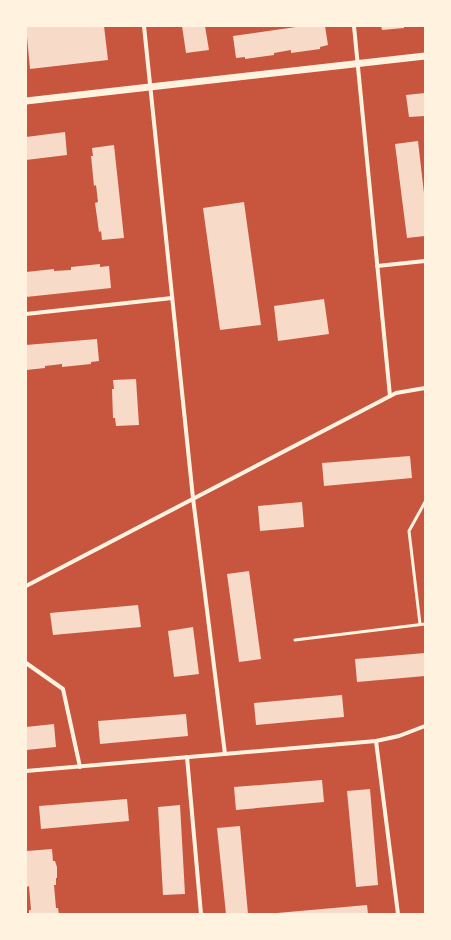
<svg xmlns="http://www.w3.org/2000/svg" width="451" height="940" font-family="Helvetica,sans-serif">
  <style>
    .building { fill: #f7dbc8 }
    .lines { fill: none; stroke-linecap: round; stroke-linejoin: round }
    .service { stroke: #fff3e0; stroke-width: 3 }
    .minor { stroke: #fff3e0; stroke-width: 4 }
    .tertiary { stroke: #fff3e0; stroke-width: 7 }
  </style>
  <rect width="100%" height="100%" fill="#c8553d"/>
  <!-- building -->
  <g class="building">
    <path d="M 26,26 L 104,26 L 108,60 L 30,69 Z"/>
    <path d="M 182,26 L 205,26 L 209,50 L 186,53 Z"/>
    <path d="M 303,26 L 325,26 L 328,45 L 320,47 L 320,49 L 291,53 L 291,50 L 274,53 L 274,55 L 245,59 L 245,57 L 236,58 L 233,36 Z"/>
    <path d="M 381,26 L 404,26 L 404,28 L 382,30 Z"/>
    <path d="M 425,93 L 425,116 L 409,117 L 406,95 Z"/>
    <path d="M 65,132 L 67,155 L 26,160 L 26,137 Z"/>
    <path d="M 418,141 L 425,202 L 425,236 L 407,238 L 395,144 Z"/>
    <path d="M 114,145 L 124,238 L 102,240 L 101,231 L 99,232 L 95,203 L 98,202 L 96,185 L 94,186 L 91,156 L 93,156 L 92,148 Z"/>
    <path d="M 244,202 L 261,325 L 220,330 L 203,208 Z"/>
    <path d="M 100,264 L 100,267 L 109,266 L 111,288 L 26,297 L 26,272 L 54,269 L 54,271 L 71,270 L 71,267 Z"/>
    <path d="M 324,299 L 329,334 L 278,341 L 274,306 Z"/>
    <path d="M 97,339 L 99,361 L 91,362 L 91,364 L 62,367 L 62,364 L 45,366 L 45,368 L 26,370 L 26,345 Z"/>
    <path d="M 136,379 L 139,425 L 116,426 L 115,418 L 113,418 L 112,389 L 114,389 L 113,380 Z"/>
    <path d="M 410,456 L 412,478 L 324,486 L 322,463 Z"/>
    <path d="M 302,502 L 304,527 L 260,531 L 258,506 Z"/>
    <path d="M 249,571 L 261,659 L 239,662 L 227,574 Z"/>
    <path d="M 138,605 L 141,627 L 53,635 L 50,613 Z"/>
    <path d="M 193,627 L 199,674 L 174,677 L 168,631 Z"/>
    <path d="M 425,653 L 425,676 L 357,682 L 355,659 Z"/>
    <path d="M 342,695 L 344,717 L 256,725 L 254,703 Z"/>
    <path d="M 186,714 L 188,736 L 100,744 L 98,721 Z"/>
    <path d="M 54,724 L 56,747 L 26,750 L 26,727 Z"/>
    <path d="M 322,780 L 324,802 L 236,810 L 234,787 Z"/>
    <path d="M 370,789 L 378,885 L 356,887 L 347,791 Z"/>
    <path d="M 127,799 L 129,821 L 41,829 L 39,806 Z"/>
    <path d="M 180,805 L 185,894 L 163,895 L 158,807 Z"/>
    <path d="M 240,826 L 248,914 L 226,914 L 217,828 Z"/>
    <path d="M 52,849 L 53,861 L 55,861 L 57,867 L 57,878 L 56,878 L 56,885 L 54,885 L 56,908 L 58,908 L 59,914 L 29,914 L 29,910 L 31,910 L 29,886 L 27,887 L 26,880 L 27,851 Z"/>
    <path d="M 367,905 L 368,914 L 277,914 L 277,913 Z"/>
  </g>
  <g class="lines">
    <!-- service -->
    <g class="service">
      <path d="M 420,624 L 409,531 L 425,502"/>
      <path d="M 295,640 L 425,624"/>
    </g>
    <!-- minor -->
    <g class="minor">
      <path d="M 144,26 L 193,498 L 225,754"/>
      <path d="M 354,26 L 390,396"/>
      <path d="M 377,266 L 425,261"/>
      <path d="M 26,314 L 172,298"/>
      <path d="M 26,586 L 396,393 L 425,388"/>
      <path d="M 26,663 L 63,689 L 80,767"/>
      <path d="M 376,741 L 398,914"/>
      <path d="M 187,757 L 201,914"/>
      <path d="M 26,771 L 376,741 L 399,736 L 425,726"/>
    </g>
    <!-- tertiary -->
    <path class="tertiary" d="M 26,101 L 425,56"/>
  </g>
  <!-- border -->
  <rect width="451" height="940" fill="none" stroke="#fff3e0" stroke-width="54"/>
</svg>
